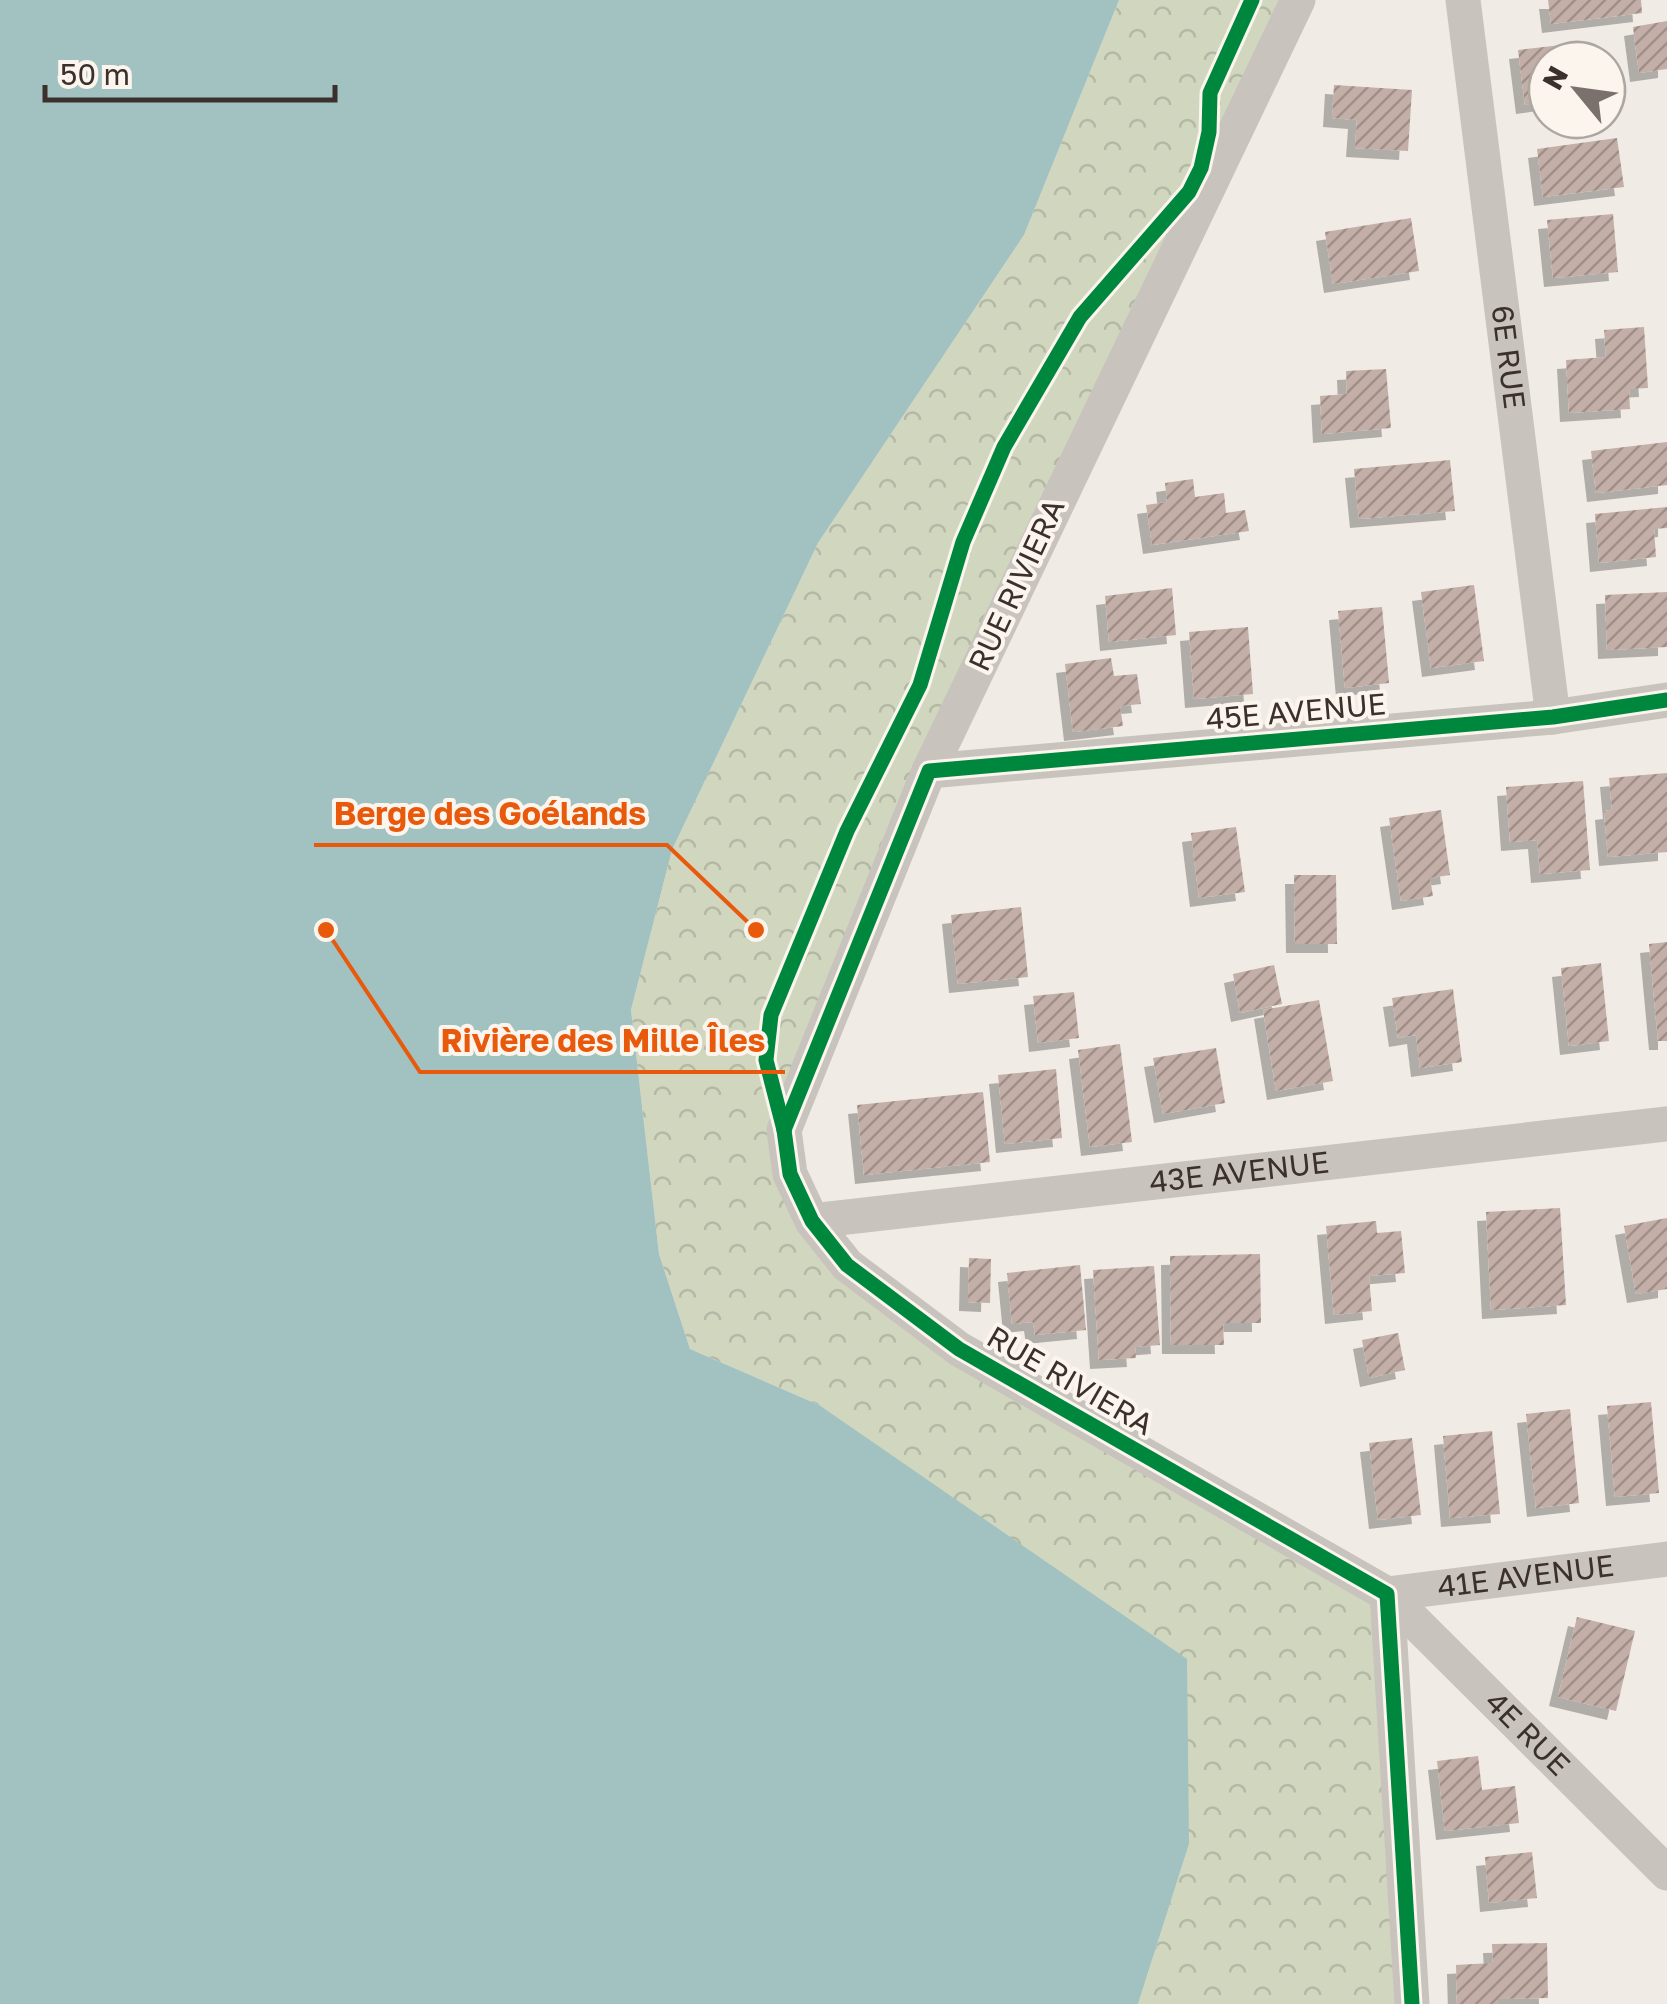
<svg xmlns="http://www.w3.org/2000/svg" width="1667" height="2004" font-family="'Golos Text',sans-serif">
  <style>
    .forest { fill: url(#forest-crowns) }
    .water { fill: #a1c2c1 }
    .building { fill: url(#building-hatch); filter: url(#shadow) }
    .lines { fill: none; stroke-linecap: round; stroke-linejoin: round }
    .minor { stroke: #c9c3be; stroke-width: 35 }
    .cycleway-casing { stroke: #fbf5ee; stroke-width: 21 }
    .cycleway { stroke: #00873e; stroke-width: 15 }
    .labels { text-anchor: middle; stroke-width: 8; stroke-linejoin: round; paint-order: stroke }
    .street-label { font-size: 30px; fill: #3b302b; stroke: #fbf5ee }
    .leader { fill: none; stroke: #e8590c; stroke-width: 4 }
    .callout-dot { fill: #e8590c; stroke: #fbf5ee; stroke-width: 4 }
    .callout-label { font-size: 32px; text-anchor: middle; font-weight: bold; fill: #e8590c; stroke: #fbf5ee; stroke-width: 8; stroke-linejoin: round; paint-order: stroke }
  </style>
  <defs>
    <pattern id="forest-crowns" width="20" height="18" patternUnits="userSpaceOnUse" patternTransform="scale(2.5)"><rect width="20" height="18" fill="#d1d6bf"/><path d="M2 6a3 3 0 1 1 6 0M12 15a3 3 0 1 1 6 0" fill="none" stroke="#b4b8a4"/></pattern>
    <pattern id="building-hatch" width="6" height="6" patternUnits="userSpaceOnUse" patternTransform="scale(2.5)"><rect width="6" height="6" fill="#c3afa7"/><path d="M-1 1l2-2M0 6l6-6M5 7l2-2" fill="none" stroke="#a08f88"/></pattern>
    <filter id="shadow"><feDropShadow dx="-9" dy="9" stdDeviation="0" flood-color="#0004"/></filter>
  </defs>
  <rect width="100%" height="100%" fill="#f0ebe5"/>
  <!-- forest -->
  <path class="forest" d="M 1119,0 L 1292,0 L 781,1128 L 847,1265 L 1387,1594 L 1402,2004 L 1138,2004 L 1189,1844 L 819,1405 L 690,1349 L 659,1254 L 631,1010 L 672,850 L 818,543 L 1024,235 Z"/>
  <!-- water -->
  <path class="water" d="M 0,0 L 1119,0 L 1024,235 L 818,543 L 672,850 L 631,1010 L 659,1254 L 690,1349 L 819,1405 L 1187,1659 L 1189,1844 L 1138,2004 L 0,2004 Z"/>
  <!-- building -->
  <g class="building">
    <path d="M 1548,0 L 1641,0 L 1642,13 L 1551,24 Z"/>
    <path d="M 1667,21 L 1667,69 L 1639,73 L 1633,27 Z"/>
    <path d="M 1588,42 L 1590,60 L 1547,60 L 1547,102 L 1525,105 L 1518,50 Z"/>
    <path d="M 1334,85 L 1412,90 L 1408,151 L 1355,148 L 1357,120 L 1332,118 Z"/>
    <path d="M 1617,138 L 1624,187 L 1543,197 L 1537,149 Z"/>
    <path d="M 1613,214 L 1618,272 L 1553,278 L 1547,220 Z"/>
    <path d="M 1411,218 L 1419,271 L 1333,284 L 1325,232 Z"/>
    <path d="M 1644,327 L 1648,388 L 1629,389 L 1630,409 L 1569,413 L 1566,360 L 1606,357 L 1604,330 Z"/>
    <path d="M 1386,369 L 1391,428 L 1322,434 L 1320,396 L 1347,394 L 1346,371 Z"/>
    <path d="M 1667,442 L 1667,485 L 1596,493 L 1591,451 Z"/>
    <path d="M 1450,460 L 1455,511 L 1359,519 L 1354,469 Z"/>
    <path d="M 1193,479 L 1195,497 L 1224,493 L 1226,513 L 1245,510 L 1249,531 L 1152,545 L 1146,505 L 1167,502 L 1165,483 Z"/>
    <path d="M 1667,507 L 1667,528 L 1654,529 L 1656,557 L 1599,563 L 1595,514 Z"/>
    <path d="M 1474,585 L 1484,661 L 1431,668 L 1421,592 Z"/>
    <path d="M 1172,588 L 1176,635 L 1109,642 L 1105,596 Z"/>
    <path d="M 1667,592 L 1667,647 L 1607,650 L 1605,595 Z"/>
    <path d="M 1382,607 L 1389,683 L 1345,688 L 1338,611 Z"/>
    <path d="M 1248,627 L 1253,694 L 1194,699 L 1189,632 Z"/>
    <path d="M 1111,658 L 1114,676 L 1137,674 L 1141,704 L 1120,706 L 1123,726 L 1073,732 L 1065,664 Z"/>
    <path d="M 1667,773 L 1667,852 L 1608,857 L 1604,811 L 1612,810 L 1609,778 Z"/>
    <path d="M 1583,781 L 1590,870 L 1540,874 L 1537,840 L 1510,842 L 1506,787 Z"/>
    <path d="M 1441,810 L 1450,875 L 1430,878 L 1433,896 L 1401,901 L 1389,818 Z"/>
    <path d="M 1236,827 L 1245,892 L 1199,898 L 1191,833 Z"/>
    <path d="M 1294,875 L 1336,875 L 1337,944 L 1295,944 Z"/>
    <path d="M 1021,907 L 1028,977 L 958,984 L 951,915 Z"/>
    <path d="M 1667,942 L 1667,1041 L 1658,1041 L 1649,944 Z"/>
    <path d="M 1601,963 L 1609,1041 L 1569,1046 L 1561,968 Z"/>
    <path d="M 1274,965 L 1282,1004 L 1240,1013 L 1233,974 Z"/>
    <path d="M 1453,989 L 1462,1062 L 1420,1068 L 1416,1035 L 1398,1038 L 1392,998 Z"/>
    <path d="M 1074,992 L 1079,1038 L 1038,1043 L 1033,996 Z"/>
    <path d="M 1319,1000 L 1333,1081 L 1276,1091 L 1263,1010 Z"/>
    <path d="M 1120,1044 L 1132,1142 L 1090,1147 L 1078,1050 Z"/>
    <path d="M 1216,1048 L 1225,1103 L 1163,1114 L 1153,1058 Z"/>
    <path d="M 1056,1069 L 1062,1138 L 1005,1144 L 998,1075 Z"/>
    <path d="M 983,1092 L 990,1162 L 864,1175 L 857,1105 Z"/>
    <path d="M 1560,1208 L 1566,1305 L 1491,1310 L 1486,1212 Z"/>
    <path d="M 1667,1218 L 1667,1289 L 1636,1294 L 1624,1226 Z"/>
    <path d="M 1376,1221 L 1377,1233 L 1401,1231 L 1405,1273 L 1369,1276 L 1372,1311 L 1334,1315 L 1326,1226 Z"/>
    <path d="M 1260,1254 L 1261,1323 L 1223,1323 L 1224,1345 L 1171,1345 L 1170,1256 Z"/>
    <path d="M 969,1258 L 991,1259 L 990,1303 L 968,1302 Z"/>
    <path d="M 1080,1265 L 1086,1330 L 1035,1335 L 1033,1322 L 1012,1324 L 1007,1273 Z"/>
    <path d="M 1154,1266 L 1160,1345 L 1135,1347 L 1136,1358 L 1099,1360 L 1093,1270 Z"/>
    <path d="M 1398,1333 L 1405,1370 L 1369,1378 L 1362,1340 Z"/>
    <path d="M 1651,1402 L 1659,1493 L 1615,1497 L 1607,1406 Z"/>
    <path d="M 1570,1409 L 1579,1503 L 1536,1508 L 1526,1414 Z"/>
    <path d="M 1492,1431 L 1500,1514 L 1450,1518 L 1443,1436 Z"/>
    <path d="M 1412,1438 L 1421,1515 L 1378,1520 L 1369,1443 Z"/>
    <path d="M 1577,1617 L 1635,1631 L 1616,1711 L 1558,1697 Z"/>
    <path d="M 1478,1756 L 1482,1790 L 1515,1786 L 1519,1823 L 1445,1831 L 1437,1761 Z"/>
    <path d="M 1532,1852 L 1537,1898 L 1489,1903 L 1485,1857 Z"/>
    <path d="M 1547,1943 L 1548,1998 L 1498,1999 L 1498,2004 L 1457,2004 L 1456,1965 L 1493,1963 L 1492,1944 Z"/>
  </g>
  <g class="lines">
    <!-- minor -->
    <g class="minor">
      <path d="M 1298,0 L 929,771 L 784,1130 L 790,1174 L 812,1221 L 847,1265 L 959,1349 L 1387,1594 L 1412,2004"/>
      <path id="s1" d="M 1463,0 L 1553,717"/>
      <path d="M 929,771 L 1553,717 L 1667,700"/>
      <path id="s2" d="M 812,1221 L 1667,1124"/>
      <path id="s3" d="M 1387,1594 L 1667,1873"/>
      <path id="s4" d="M 1387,1594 L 1667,1559"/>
    </g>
    <!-- cycleway casing -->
    <g class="cycleway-casing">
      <g id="cycleway">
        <path d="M 1252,0 L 1210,93 L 1209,132 L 1201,168 L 1189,192 L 1080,317 L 1004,447 L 963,542 L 920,685 L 847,831 L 771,1015 L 766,1060 L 784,1130 L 790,1174 L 812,1221 L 847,1265 L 959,1349 L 1387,1594 L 1412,2004"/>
        <path d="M 784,1130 L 929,771 L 1553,717 L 1667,700"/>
      </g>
    </g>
    <!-- cycleway -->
    <use href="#cycleway" class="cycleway"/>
  </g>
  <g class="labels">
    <!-- street labels -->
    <g class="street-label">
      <text dy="10" stroke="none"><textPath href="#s1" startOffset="360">6E RUE</textPath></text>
      <text transform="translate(1017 585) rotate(-65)" y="10">RUE RIVIERA</text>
      <text transform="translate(1296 712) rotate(-5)" y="10">45E AVENUE</text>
      <text dy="10" stroke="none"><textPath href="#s2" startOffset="430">43E AVENUE</textPath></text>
      <text transform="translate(1070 1381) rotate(30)" y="10">RUE RIVIERA</text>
      <text dy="10" stroke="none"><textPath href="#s4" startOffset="140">41E AVENUE</textPath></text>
      <text dy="10" stroke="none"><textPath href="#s3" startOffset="198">4E RUE</textPath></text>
    </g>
  </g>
  <!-- callouts -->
  <path class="leader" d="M756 930L667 845H314M326 930L420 1072H785"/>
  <g class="callout-dot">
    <circle cx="756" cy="930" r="10"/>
    <circle cx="326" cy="930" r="10"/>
  </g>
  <g class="callout-label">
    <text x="490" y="825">Berge des Goélands</text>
    <text x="603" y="1052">Rivière des Mille Îles</text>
  </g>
  <!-- north arrow -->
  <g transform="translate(1577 90) rotate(299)"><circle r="48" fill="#fbf5ee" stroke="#aea6a0" stroke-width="2.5"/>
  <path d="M0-8L18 38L0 25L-18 38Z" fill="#7a716c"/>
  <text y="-15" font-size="28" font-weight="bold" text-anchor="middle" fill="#3b302b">N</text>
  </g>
  <!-- scale -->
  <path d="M45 85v15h290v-15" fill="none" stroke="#3b302b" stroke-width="5"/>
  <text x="60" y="85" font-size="30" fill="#3b302b" stroke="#fbf5ee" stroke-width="8" paint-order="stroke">50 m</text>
</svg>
